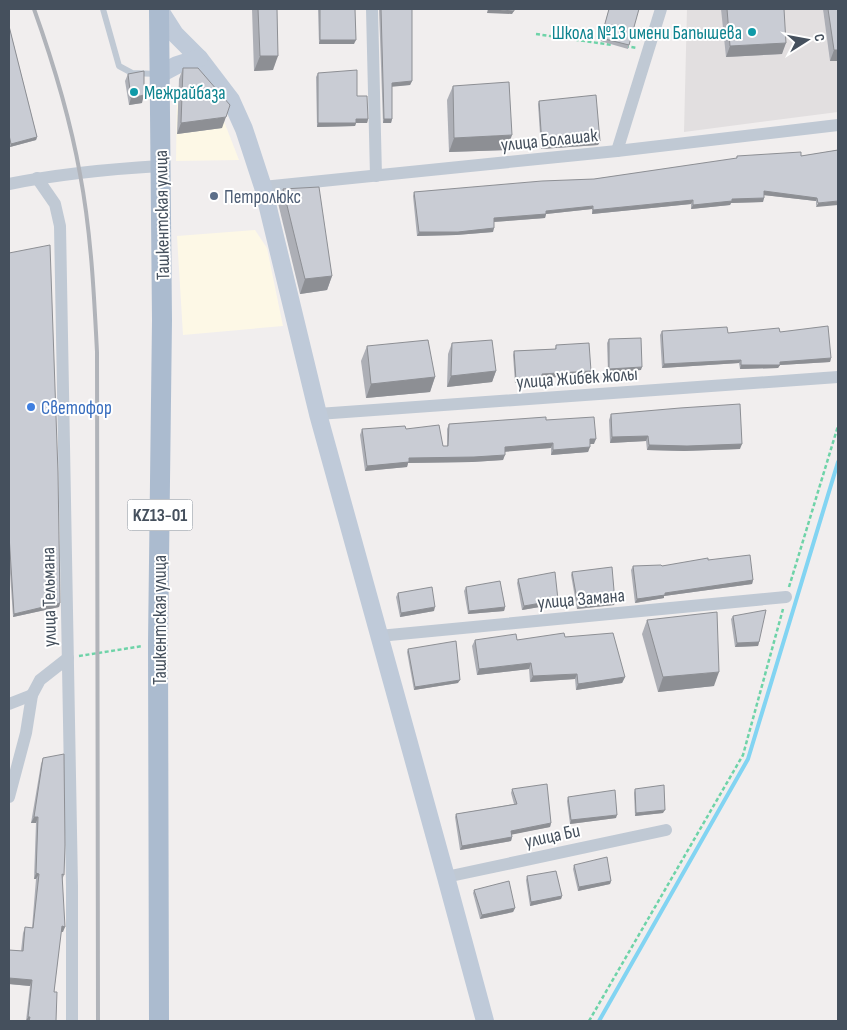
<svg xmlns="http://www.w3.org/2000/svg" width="847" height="1030" font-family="'Sofia Sans Condensed',sans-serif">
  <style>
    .commercial { fill: #fdf8e6 }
    .education { fill: #e2dfe0 }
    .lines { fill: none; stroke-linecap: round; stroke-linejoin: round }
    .stream { stroke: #82d4f2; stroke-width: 4 }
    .path { stroke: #6ed3a8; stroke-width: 2.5; stroke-dasharray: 4 2.5; stroke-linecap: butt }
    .lane { stroke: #c0c9d4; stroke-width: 6 }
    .street { stroke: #c0c9d4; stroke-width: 12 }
    .secondary { stroke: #bfcad9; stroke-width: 18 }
    .primary { stroke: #abbbcf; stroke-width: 20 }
    .rail { stroke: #b0b3b9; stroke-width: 4 }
    .wall { fill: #adafb6 }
    .shaded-wall { fill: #8d8f94 }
    .building { fill: #c9ccd4; stroke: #8d8f94 }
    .culture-dot { fill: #0f9aa8; stroke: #fff; stroke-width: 2 }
    .service-dot { fill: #5c6f8a; stroke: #fff; stroke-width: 2 }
    .shop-dot { fill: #3f7fe0; stroke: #fff; stroke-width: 2 }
    .labels { text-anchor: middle; stroke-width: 4; stroke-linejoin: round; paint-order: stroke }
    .shield { fill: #fff; stroke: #7d848e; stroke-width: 1 }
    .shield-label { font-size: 18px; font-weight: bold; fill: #45505d }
    .culture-label { font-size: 19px; fill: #0d838f; stroke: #fff; text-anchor: end }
    .street-label { font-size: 19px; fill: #45505d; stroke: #fff }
    .service-label { font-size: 19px; fill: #4e5e75; stroke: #fff; text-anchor: start }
    .shop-label { font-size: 19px; fill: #366cbe; stroke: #fff; text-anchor: start }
  </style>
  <rect width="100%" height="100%" fill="#f1eeee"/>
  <!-- commercial -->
  <g class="commercial">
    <path d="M 206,86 L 220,111 L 239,160 L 176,161 L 177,87 Z"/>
    <path d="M 255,230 L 267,248 L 283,326 L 183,335 L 177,236 Z"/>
  </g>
  <!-- education -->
  <path class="education" d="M 687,9 L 838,9 L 838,112 L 684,132 Z"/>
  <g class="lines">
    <!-- stream -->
    <path class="stream" d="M 599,1021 L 748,759 L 838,462"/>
    <!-- path -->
    <g class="path">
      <path d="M 536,34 L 612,45"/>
      <path d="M 625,46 L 637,48"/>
      <path d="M 789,587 L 838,426"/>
      <path d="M 79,656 L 143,646"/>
      <path d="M 589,1021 L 743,755 L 783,609"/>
    </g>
    <!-- lane -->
    <path class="lane" d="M 103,9 L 119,66 L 132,73 L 157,74"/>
    <!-- street -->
    <g class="street">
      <path d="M 372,9 L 376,176"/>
      <path d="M 617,151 L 661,9"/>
      <path d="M 37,178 L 55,204 L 60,226 L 72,886 L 72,1021"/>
      <path d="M 9,184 C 58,174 110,169 160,166"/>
      <path d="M 263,187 L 617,151 L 838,125"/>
      <path d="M 318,414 L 838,377"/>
      <path d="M 379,636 L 786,597"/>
      <path d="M 9,704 L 32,695"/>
      <path d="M 9,797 L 26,733 L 32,695 L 40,680 L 68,658"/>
      <path d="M 446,877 L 666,830"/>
    </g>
    <!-- secondary -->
    <g class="secondary">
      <path d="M 159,9 L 175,34 L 199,58 L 231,100 L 244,129 L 263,187 L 318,414 L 446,877 L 485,1021"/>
      <path d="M 160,74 L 177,65 L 199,58"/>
    </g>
    <!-- primary -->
    <path class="primary" d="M 159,1021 L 158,643 L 162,320 L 159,9"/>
    <!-- rail -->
    <path class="rail" d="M 34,9 C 53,62 70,118 80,174 C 91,232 94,293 97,352 L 98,1021"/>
  </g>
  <!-- wall -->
  <g class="wall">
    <path d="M 252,9 L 277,9 L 273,70 L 254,71 Z"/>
    <path d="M 318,9 L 355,9 L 354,44 L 319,44 Z"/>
    <path d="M 379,9 L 412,9 L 412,81 L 410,85 L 392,86 L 392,119 L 391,123 L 383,123 Z"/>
    <path d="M 609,9 L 629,45 L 628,49 L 600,41 Z"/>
    <path d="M 721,9 L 784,9 L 782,54 L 726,57 Z"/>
    <path d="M 823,9 L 838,9 L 838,61 L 830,61 Z"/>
    <path d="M 9,26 L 37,137 L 36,140 L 10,147 L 9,144 Z"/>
    <path d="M 183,68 L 222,128 L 177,134 L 179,79 Z"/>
    <path d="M 318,73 L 357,96 L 368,119 L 367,123 L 356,123 L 355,126 L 317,127 L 316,77 Z"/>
    <path d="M 128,74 L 142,103 L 129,105 L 125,81 Z"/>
    <path d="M 453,86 L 507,150 L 449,152 L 447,100 Z"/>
    <path d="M 539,101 L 600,141 L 598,145 L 541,149 L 538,104 Z"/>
    <path d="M 838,150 L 816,207 L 816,201 L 764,195 L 763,202 L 731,203 L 730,205 L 691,209 L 691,204 L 592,214 L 592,209 L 546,214 L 545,218 L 494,222 L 493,232 L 456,235 L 417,236 L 413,196 L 414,192 L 594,179 L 736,159 L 737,156 L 801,156 Z"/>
    <path d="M 283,189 L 332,276 L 327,290 L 300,294 L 278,203 Z"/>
    <path d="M 9,253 L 60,603 L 59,607 L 13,617 L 9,558 Z"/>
    <path d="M 662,331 L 728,333 L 780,332 L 831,358 L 830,362 L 780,365 L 778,368 L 740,369 L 739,363 L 662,368 L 660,335 Z"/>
    <path d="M 609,339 L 641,370 L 608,372 L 607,343 Z"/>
    <path d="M 452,343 L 496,371 L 492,382 L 447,387 L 448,354 Z"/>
    <path d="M 556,345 L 590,375 L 542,378 L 541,382 L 515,383 L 513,355 L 514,351 L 555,349 Z"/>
    <path d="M 367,346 L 435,377 L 430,392 L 366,398 L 361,361 Z"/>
    <path d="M 611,414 L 740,449 L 684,451 L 647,450 L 646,441 L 610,443 L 609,420 Z"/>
    <path d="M 546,420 L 594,444 L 590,444 L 588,452 L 551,455 L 551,448 L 505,451 L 503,460 L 472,462 L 408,463 L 407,467 L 365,471 L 360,435 L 362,429 L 406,429 L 443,446 L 447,446 L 447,429 L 449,424 Z"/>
    <path d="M 708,560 L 753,580 L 752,584 L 664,596 L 664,598 L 635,603 L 631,570 L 633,566 L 662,566 Z"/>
    <path d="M 572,572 L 615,602 L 614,605 L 577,609 L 571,575 Z"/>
    <path d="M 518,579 L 557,604 L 522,610 L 517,583 Z"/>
    <path d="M 466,587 L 505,607 L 504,611 L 468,614 L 464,591 Z"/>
    <path d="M 398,593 L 434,611 L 400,617 L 396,597 Z"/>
    <path d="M 733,616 L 759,642 L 758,646 L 735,647 L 731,619 Z"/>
    <path d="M 647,620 L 714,686 L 658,692 L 642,634 Z"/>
    <path d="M 565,637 L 625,677 L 622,683 L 576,690 L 575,679 L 530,682 L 529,669 L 477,675 L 472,646 L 475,640 L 517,640 Z"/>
    <path d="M 408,649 L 458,683 L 414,690 L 407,652 Z"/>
    <path d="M 43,758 L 64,875 L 62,880 L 63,932 L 61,932 L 54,992 L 56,1021 L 26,1021 L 30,986 L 9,984 L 9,950 L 21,951 L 23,933 L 25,927 L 32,928 L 36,879 L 34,879 L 36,823 L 31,823 L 41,764 Z"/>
    <path d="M 512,789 L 551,823 L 550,827 L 512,834 L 512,837 L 511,841 L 460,850 L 455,817 L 456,814 L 514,804 L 511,793 Z"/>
    <path d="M 635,789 L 663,813 L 635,816 L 634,793 Z"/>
    <path d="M 568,797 L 616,818 L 570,824 L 567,801 Z"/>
    <path d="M 574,865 L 611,881 L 610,884 L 578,891 L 573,869 Z"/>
    <path d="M 527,876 L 562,896 L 561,899 L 530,906 L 526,880 Z"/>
    <path d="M 474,890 L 515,908 L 513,912 L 480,919 L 473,893 Z"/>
  </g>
  <!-- shaded-wall -->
  <g class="shaded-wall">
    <path d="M 488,9 L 514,11 L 512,14 L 487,13 Z"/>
    <path d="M 320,40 L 356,40 L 354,44 L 319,44 Z"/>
    <path d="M 786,43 L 782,54 L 726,57 L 730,46 Z"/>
    <path d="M 834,50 L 838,50 L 838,61 L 830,61 Z"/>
    <path d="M 260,56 L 278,56 L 273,70 L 254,71 Z"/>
    <path d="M 412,81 L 410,85 L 390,87 L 392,83 Z"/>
    <path d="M 144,95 L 142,103 L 129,105 L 131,98 Z"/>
    <path d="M 226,117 L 222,128 L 177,134 L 181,123 Z"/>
    <path d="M 356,119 L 368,119 L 367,123 L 356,123 L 355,126 L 317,127 L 318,123 Z"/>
    <path d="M 384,119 L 392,119 L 391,123 L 383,123 Z"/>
    <path d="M 512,135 L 507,150 L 449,152 L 454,138 Z"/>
    <path d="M 37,137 L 36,140 L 10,147 L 11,144 Z"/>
    <path d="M 600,141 L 598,145 L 541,149 L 542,145 Z"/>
    <path d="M 764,191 L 817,198 L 816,201 L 763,195 Z"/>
    <path d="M 764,198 L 763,202 L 731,203 L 730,205 L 691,209 L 693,205 L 732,199 Z"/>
    <path d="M 693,200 L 691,204 L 592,214 L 593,210 Z"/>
    <path d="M 838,201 L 838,205 L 816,207 L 818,203 Z"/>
    <path d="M 593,206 L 592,209 L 546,214 L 545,218 L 492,222 L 494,218 L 546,211 Z"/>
    <path d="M 494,228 L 493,232 L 456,235 L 417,236 L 419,232 Z"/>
    <path d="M 332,276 L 327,290 L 300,294 L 305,279 Z"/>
    <path d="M 831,358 L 830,362 L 780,365 L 778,368 L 740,369 L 741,365 Z"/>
    <path d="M 741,360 L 739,363 L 662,368 L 664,364 Z"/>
    <path d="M 642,367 L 641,370 L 608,372 L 609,369 Z"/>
    <path d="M 496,371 L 492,382 L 447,387 L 451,376 Z"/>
    <path d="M 591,371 L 590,375 L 541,378 L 542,374 Z"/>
    <path d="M 435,377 L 430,392 L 366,398 L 371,384 Z"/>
    <path d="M 542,378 L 541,382 L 515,383 L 516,380 Z"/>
    <path d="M 648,436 L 646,441 L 610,443 L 612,437 Z"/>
    <path d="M 590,439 L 596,439 L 594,444 L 588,444 Z"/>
    <path d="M 553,443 L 551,448 L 503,452 L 505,447 Z"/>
    <path d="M 742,444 L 740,449 L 684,451 L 647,450 L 649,445 Z"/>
    <path d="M 590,447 L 588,452 L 551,455 L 553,450 Z"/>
    <path d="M 505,455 L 503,460 L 472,462 L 408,463 L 407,467 L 365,471 L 367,466 L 409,458 Z"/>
    <path d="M 753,580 L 752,584 L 664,596 L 664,598 L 635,603 L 637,599 L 665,593 Z"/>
    <path d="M 558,600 L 557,604 L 522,610 L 524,606 Z"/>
    <path d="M 615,602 L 614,605 L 577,609 L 578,605 Z"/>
    <path d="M 60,603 L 59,607 L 13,617 L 14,614 Z"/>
    <path d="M 435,607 L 434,611 L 400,617 L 401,613 Z"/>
    <path d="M 505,607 L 504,611 L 468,614 L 469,611 Z"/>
    <path d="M 759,642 L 758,646 L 735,647 L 737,643 Z"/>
    <path d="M 531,663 L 529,669 L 477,675 L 479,669 Z"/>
    <path d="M 719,672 L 714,686 L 658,692 L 663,677 Z"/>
    <path d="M 577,674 L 575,679 L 530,682 L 533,676 Z"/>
    <path d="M 625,677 L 622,683 L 576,690 L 578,684 Z"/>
    <path d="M 460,680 L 458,683 L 414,690 L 415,687 Z"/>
    <path d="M 665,810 L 663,813 L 635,816 L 636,813 Z"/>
    <path d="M 617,815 L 616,818 L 570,824 L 571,820 Z"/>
    <path d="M 34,817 L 38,817 L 36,823 L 31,823 Z"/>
    <path d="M 551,823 L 550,827 L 510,835 L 511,831 Z"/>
    <path d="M 512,837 L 511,841 L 460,850 L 462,846 Z"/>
    <path d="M 36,873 L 39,874 L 36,879 L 34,879 Z"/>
    <path d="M 611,881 L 610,884 L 578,891 L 579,887 Z"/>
    <path d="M 562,896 L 561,899 L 530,906 L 531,902 Z"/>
    <path d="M 515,908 L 513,912 L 480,919 L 482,915 Z"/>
    <path d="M 62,926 L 65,927 L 63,932 L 60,932 Z"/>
    <path d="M 9,978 L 32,980 L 30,986 L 9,984 Z"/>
    <path d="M 28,1017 L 30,1017 L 28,1021 L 26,1021 Z"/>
  </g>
  <!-- building -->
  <g class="building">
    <path d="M 258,9 L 277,9 L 278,56 L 260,56 Z"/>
    <path d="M 320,9 L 355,9 L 356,40 L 320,40 Z"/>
    <path d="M 381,9 L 412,9 L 412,81 L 392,83 L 392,119 L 384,119 Z"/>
    <path d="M 489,9 L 514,9 L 514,11 L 488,9 Z"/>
    <path d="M 609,9 L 639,9 L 629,45 L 601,38 Z"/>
    <path d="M 727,9 L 784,9 L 786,43 L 730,46 Z"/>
    <path d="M 828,9 L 838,9 L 838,50 L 834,50 Z"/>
    <path d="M 9,26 L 37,137 L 11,144 L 9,135 Z"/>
    <path d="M 183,68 L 198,68 L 230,105 L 226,117 L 181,123 Z"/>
    <path d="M 357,70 L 357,96 L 367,96 L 368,119 L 356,119 L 356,123 L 318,123 L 318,73 Z"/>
    <path d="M 144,71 L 144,95 L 131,98 L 128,74 Z"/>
    <path d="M 509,82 L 512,135 L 454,138 L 453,86 Z"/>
    <path d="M 596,95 L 600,141 L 542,145 L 539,101 Z"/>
    <path d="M 838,150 L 838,201 L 818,203 L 817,198 L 764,191 L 764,198 L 732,199 L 732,201 L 693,205 L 693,200 L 593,210 L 593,206 L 546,211 L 546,214 L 494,218 L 494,228 L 458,232 L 419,232 L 414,192 L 542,181 L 594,179 L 737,158 L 737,156 L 801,152 L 801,156 Z"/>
    <path d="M 319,187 L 332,276 L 305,279 L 283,189 Z"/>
    <path d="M 50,245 L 58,473 L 60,603 L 14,614 L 9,535 L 9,253 Z"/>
    <path d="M 828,326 L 831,358 L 780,362 L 780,365 L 741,365 L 741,360 L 664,364 L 662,331 L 727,327 L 728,333 L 779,328 L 780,332 Z"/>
    <path d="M 641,338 L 642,367 L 609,369 L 609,339 Z"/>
    <path d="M 428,340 L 435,377 L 371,384 L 367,346 Z"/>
    <path d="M 492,340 L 496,371 L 451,376 L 452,343 Z"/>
    <path d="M 589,343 L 591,371 L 542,374 L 542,378 L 516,380 L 514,351 L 556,349 L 556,345 Z"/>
    <path d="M 740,404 L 742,444 L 687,446 L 649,445 L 648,436 L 612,437 L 611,414 L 680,408 Z"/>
    <path d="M 546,417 L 546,420 L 594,417 L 596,439 L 590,439 L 590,447 L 553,450 L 553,443 L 505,447 L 505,455 L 474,457 L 409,458 L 409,462 L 367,466 L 362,429 L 405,426 L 406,429 L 439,425 L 443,446 L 448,446 L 449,424 Z"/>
    <path d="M 750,555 L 753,580 L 665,593 L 665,595 L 637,599 L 633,566 L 661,565 L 662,566 L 708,558 L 708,560 Z"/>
    <path d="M 612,567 L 615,602 L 578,605 L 572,572 Z"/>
    <path d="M 555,572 L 558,600 L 524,606 L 518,579 Z"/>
    <path d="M 500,581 L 505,607 L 469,611 L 466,587 Z"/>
    <path d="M 432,587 L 435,607 L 401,613 L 398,593 Z"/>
    <path d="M 766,610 L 759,642 L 737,643 L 733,616 Z"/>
    <path d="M 717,612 L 719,672 L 663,677 L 647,620 Z"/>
    <path d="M 564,633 L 565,637 L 613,633 L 625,677 L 578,684 L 577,674 L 533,676 L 531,663 L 479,669 L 475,640 L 516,634 L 517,640 Z"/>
    <path d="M 456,641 L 460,680 L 415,687 L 408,649 Z"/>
    <path d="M 64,754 L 65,845 L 64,875 L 62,874 L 65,927 L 62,926 L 54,992 L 57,992 L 56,1021 L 29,1021 L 30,1017 L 28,1017 L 32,980 L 9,978 L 9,950 L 23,951 L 25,927 L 33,928 L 39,874 L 36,873 L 38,817 L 34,817 L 43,758 Z"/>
    <path d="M 547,784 L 551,823 L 511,831 L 512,837 L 462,846 L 456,814 L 517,804 L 512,789 Z"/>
    <path d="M 664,785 L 665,810 L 636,813 L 635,789 Z"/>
    <path d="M 615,790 L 617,815 L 571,820 L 568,797 Z"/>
    <path d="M 607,857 L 611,881 L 579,887 L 574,865 Z"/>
    <path d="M 556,871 L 562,896 L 531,902 L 527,876 Z"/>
    <path d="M 509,881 L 515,908 L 482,915 L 474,890 Z"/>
  </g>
  <!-- markers -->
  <g class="culture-dot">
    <circle cx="752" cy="32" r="5"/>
    <circle cx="134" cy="92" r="5"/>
  </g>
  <circle class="service-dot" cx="214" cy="196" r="5"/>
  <circle class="shop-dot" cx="31" cy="407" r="5"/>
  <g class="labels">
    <!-- shield labels -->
    <rect class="shield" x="127.5" y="499.5" width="65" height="31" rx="4"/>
    <g class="shield-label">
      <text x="160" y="521">KZ13-01</text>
    </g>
    <!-- culture labels -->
    <g class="culture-label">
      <text x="742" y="39">Школа №13 имени Бапышева</text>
      <text x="144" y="99" text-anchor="start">Межрайбаза</text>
    </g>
    <!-- street labels -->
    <g class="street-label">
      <text transform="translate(549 139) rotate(-6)" y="7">улица Болашак</text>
      <text transform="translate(161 215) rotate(-91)" y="7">Ташкентская улица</text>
      <text transform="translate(577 377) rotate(-4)" y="7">улица Жибек жолы</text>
      <text transform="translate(48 597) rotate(-91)" y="7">улица Тельмана</text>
      <text transform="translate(581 598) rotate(-5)" y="7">улица Замана</text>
      <text transform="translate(159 620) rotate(-90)" y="7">Ташкентская улица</text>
      <text transform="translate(552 835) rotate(-12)" y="7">улица Би</text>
    </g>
    <!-- service labels -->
    <g class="service-label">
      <text x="224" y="203">Петролюкс</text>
    </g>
    <!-- shop labels -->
    <g class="shop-label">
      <text x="41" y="414">Светофор</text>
    </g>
  </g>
  <!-- border -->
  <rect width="847" height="1030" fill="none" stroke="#45505d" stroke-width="20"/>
  <!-- north arrow -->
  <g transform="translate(807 40) rotate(79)" stroke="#ffffff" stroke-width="4" paint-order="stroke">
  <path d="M0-4L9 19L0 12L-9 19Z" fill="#45505d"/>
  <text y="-8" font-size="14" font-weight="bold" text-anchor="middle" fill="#45505d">С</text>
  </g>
</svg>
